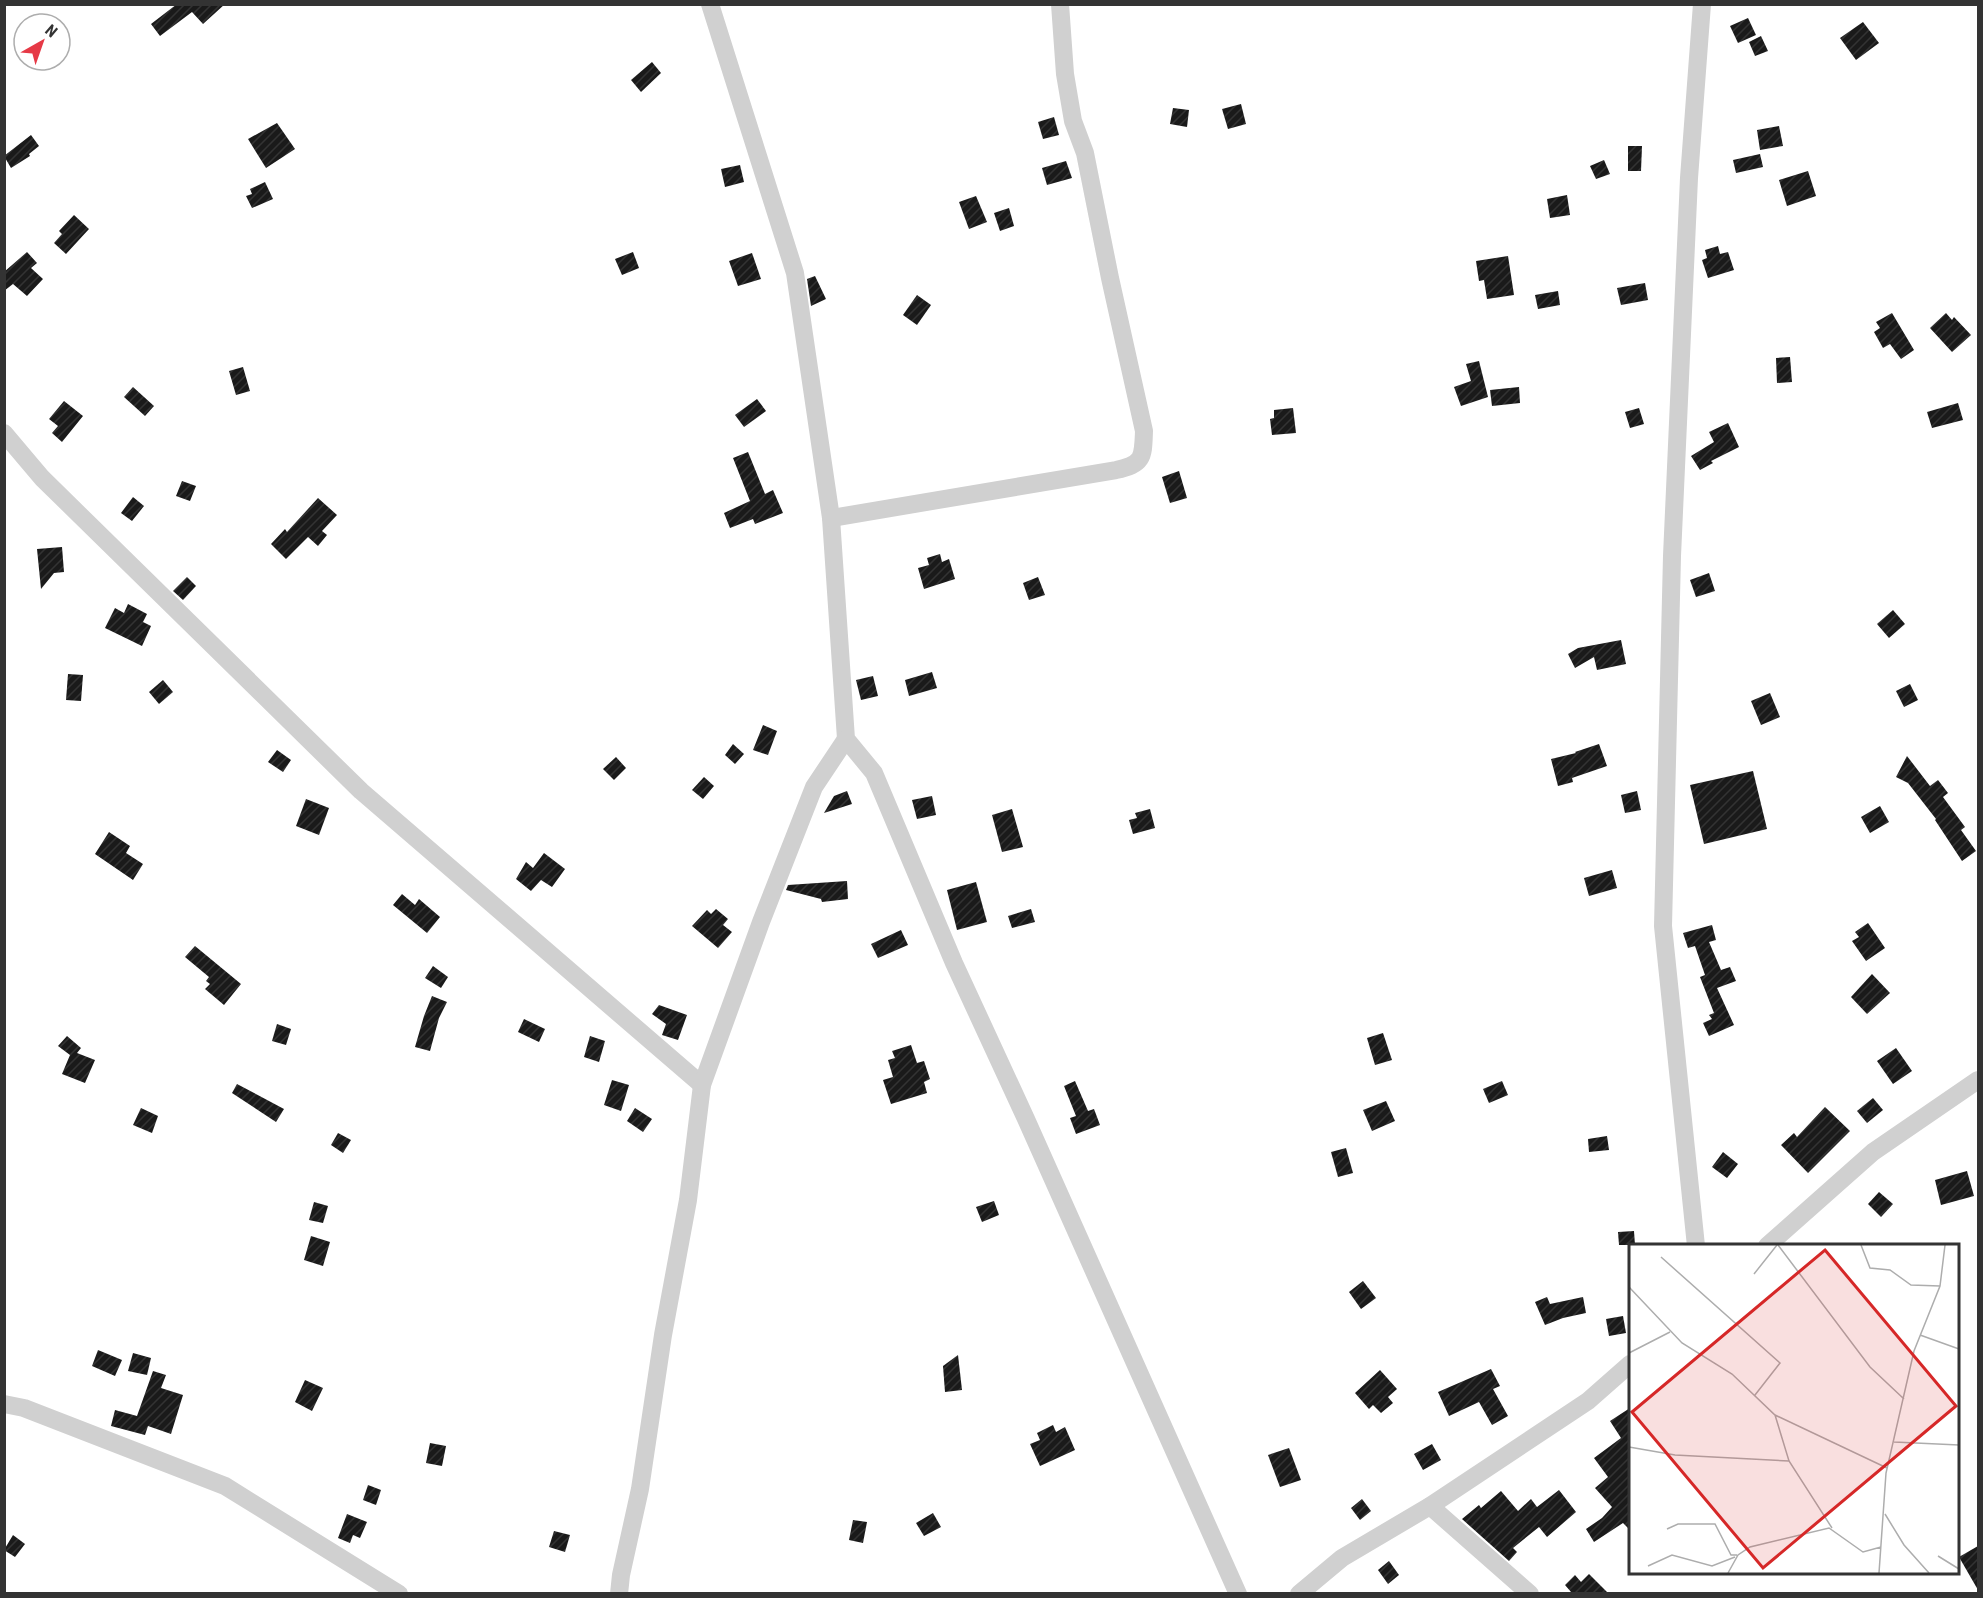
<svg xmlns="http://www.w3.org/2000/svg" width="1983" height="1598" font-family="'Roboto Condensed',sans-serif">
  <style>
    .building { fill: url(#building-hatch) }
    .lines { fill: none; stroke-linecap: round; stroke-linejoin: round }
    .minor { stroke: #d0d0d0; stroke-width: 18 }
    .inset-road { fill: none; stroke: #adadad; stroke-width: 1.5 }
    .view { fill: #d62828; fill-opacity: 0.15; stroke: #d62828; stroke-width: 3 }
    .inset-edge { fill: none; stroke: #333; stroke-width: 3 }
  </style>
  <defs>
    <pattern id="building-hatch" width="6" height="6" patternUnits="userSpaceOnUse" patternTransform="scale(1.5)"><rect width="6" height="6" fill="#1a1a1a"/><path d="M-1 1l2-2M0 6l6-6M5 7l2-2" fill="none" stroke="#333"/></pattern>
  </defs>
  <rect width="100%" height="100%" fill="#fff"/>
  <!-- building -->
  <g class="building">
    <path d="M 177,4 L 225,4 L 203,24 L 192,12 L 160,36 L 151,24 Z"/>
    <path d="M 1748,18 L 1756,35 L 1738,43 L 1730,26 Z"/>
    <path d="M 1863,22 L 1879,43 L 1856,60 L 1840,38 Z"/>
    <path d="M 1761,36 L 1768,51 L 1755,56 L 1749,42 Z"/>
    <path d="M 652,62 L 661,73 L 641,92 L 631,80 Z"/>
    <path d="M 1241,104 L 1246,124 L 1228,129 L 1222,109 Z"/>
    <path d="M 1173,108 L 1189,110 L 1187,127 L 1170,124 Z"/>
    <path d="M 1054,117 L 1059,135 L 1043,139 L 1038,122 Z"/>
    <path d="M 277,123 L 295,149 L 266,168 L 248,139 Z"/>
    <path d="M 1779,126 L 1783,146 L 1760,150 L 1757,130 Z"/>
    <path d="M 31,135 L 39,146 L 29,154 L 30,156 L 11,168 L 4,156 Z"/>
    <path d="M 1628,146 L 1642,146 L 1641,171 L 1628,171 Z"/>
    <path d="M 1760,154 L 1763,167 L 1736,173 L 1733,160 Z"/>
    <path d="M 1604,160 L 1610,174 L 1596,179 L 1590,166 Z"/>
    <path d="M 1066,161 L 1072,178 L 1047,185 L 1042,168 Z"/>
    <path d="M 740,165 L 744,182 L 725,187 L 721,169 Z"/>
    <path d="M 1808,171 L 1816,196 L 1787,206 L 1779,180 Z"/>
    <path d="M 265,182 L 273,199 L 252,208 L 246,196 L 252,194 L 250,189 Z"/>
    <path d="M 1567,195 L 1570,215 L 1550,218 L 1547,199 Z"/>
    <path d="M 976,196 L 987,222 L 969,229 L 959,202 Z"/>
    <path d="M 1009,208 L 1014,226 L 1000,231 L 994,213 Z"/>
    <path d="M 74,215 L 89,229 L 66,254 L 54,243 L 62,234 L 59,231 Z"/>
    <path d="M 1718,246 L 1720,254 L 1728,252 L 1734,270 L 1708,278 L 1702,260 L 1707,258 L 1705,250 Z"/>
    <path d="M 27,252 L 37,263 L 31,268 L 43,279 L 27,296 L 13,284 L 4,291 L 4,272 Z"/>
    <path d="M 633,252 L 639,268 L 622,275 L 615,259 Z"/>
    <path d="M 752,253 L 761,279 L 738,286 L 729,261 Z"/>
    <path d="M 1508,256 L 1514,295 L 1487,299 L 1484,280 L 1479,281 L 1476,261 Z"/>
    <path d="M 815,276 L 826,299 L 811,306 L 807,279 Z"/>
    <path d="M 1645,283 L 1648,300 L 1621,305 L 1617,288 Z"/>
    <path d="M 1558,291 L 1560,305 L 1538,309 L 1535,295 Z"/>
    <path d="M 917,295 L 931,305 L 917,325 L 903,315 Z"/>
    <path d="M 1892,313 L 1914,350 L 1901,359 L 1890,344 L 1883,348 L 1874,332 L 1880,328 L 1876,322 Z"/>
    <path d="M 1946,313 L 1952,320 L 1954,317 L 1971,335 L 1952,352 L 1930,328 Z"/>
    <path d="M 1790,357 L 1792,382 L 1777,383 L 1776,358 Z"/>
    <path d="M 1479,361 L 1488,397 L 1461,406 L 1454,387 L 1471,381 L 1466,364 Z"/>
    <path d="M 243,367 L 250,391 L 236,395 L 229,371 Z"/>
    <path d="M 133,387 L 154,406 L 145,416 L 124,397 Z"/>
    <path d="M 1519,387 L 1520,403 L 1492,406 L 1490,390 Z"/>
    <path d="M 757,399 L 766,411 L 744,427 L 735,415 Z"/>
    <path d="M 64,401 L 83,416 L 62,442 L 52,433 L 58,426 L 49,419 Z"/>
    <path d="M 1958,403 L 1963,420 L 1932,428 L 1927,412 Z"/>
    <path d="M 1293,408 L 1296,433 L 1272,435 L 1270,419 L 1274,418 L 1274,410 Z"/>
    <path d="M 1639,408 L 1644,424 L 1630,428 L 1625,412 Z"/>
    <path d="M 1728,423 L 1739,447 L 1711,461 L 1713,463 L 1700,470 L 1691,456 L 1714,442 L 1709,432 Z"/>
    <path d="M 748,452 L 765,494 L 773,490 L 783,513 L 755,524 L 753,519 L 730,528 L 724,513 L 750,501 L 733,458 Z"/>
    <path d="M 1179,471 L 1187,498 L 1170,503 L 1162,477 Z"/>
    <path d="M 182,481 L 196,486 L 190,501 L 176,496 Z"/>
    <path d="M 133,497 L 144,506 L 132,521 L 121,513 Z"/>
    <path d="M 318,498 L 337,515 L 322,531 L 327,535 L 318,546 L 308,537 L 286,559 L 271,544 L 285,529 L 287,532 Z"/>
    <path d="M 62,547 L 64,572 L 54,573 L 41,589 L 37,549 Z"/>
    <path d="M 940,554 L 942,562 L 949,559 L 955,579 L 924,589 L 918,568 L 929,565 L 927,558 Z"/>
    <path d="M 1709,573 L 1715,591 L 1696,597 L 1690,580 Z"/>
    <path d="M 187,577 L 196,586 L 183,600 L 173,591 Z"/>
    <path d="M 1038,577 L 1045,595 L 1029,600 L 1023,583 Z"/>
    <path d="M 128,604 L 147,614 L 143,622 L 151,626 L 142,646 L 105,628 L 115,608 L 124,613 Z"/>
    <path d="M 1893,610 L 1905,624 L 1889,638 L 1877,624 Z"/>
    <path d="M 1621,640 L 1626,664 L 1597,670 L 1594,657 L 1575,668 L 1568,654 L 1578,648 Z"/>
    <path d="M 932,672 L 937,688 L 909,696 L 905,680 Z"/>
    <path d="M 68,674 L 83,675 L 81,701 L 66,700 Z"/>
    <path d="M 873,676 L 878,696 L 861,700 L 856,680 Z"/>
    <path d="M 163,680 L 173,692 L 159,704 L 149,692 Z"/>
    <path d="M 1910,684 L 1918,700 L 1904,707 L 1896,691 Z"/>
    <path d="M 1770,693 L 1780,717 L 1761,725 L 1751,701 Z"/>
    <path d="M 763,725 L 777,731 L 768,755 L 753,750 Z"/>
    <path d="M 733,744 L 744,754 L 735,764 L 725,755 Z"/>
    <path d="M 1599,744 L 1607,766 L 1572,778 L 1573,782 L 1558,786 L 1551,759 L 1576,753 L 1575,752 Z"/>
    <path d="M 277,750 L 291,760 L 283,772 L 268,762 Z"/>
    <path d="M 1907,756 L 1930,786 L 1938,780 L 1948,793 L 1943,797 L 1965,827 L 1961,830 L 1976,851 L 1962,861 L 1935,820 L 1936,819 L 1908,783 L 1896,777 Z"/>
    <path d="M 616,757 L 626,768 L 614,780 L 603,769 Z"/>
    <path d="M 1753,771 L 1767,829 L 1704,844 L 1690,785 Z"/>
    <path d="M 704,777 L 714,786 L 703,799 L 692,790 Z"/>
    <path d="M 847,791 L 852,804 L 824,813 L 834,796 Z"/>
    <path d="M 1637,791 L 1641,810 L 1625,813 L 1621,795 Z"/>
    <path d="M 932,796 L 936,815 L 917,819 L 912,800 Z"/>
    <path d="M 306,799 L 329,808 L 319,835 L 296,826 Z"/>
    <path d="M 1880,806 L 1889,822 L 1870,833 L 1861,817 Z"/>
    <path d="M 1012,809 L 1023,847 L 1002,852 L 992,815 Z"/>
    <path d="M 1150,809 L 1155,828 L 1133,834 L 1129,820 L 1137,818 L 1135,813 Z"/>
    <path d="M 109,832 L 130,846 L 126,853 L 143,864 L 133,880 L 95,854 Z"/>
    <path d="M 544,853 L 565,869 L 552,887 L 541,880 L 531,891 L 516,879 L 526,862 L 533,868 Z"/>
    <path d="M 1612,870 L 1617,888 L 1589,896 L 1584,878 Z"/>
    <path d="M 847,881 L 848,899 L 822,902 L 821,899 L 786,890 L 788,885 Z"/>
    <path d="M 976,882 L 987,922 L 957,930 L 947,890 Z"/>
    <path d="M 402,894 L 415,905 L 419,899 L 440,917 L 427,933 L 393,905 Z"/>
    <path d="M 716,909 L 728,919 L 723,925 L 732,932 L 718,948 L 692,926 L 707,910 L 711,914 Z"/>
    <path d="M 1031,909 L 1035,922 L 1012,928 L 1008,916 Z"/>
    <path d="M 1868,923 L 1885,948 L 1866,961 L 1852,941 L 1859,937 L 1855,932 Z"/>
    <path d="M 1712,925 L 1716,940 L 1709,942 L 1721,970 L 1730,967 L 1736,981 L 1717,988 L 1734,1025 L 1709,1036 L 1703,1023 L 1712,1019 L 1709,1015 L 1714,1013 L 1700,977 L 1705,975 L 1695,946 L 1688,948 L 1683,933 Z"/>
    <path d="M 901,930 L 908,945 L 878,958 L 871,944 Z"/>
    <path d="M 195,946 L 241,984 L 224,1005 L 205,989 L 210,984 L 206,981 L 209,977 L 185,957 Z"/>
    <path d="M 433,966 L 448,977 L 441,988 L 425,978 Z"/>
    <path d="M 1872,974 L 1890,993 L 1867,1014 L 1851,997 Z"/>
    <path d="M 432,996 L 447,1002 L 439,1018 L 430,1051 L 415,1047 L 424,1016 Z"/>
    <path d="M 659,1005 L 687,1015 L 678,1040 L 662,1035 L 666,1024 L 652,1014 Z"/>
    <path d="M 524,1019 L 545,1029 L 539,1042 L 518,1032 Z"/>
    <path d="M 277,1024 L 291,1029 L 286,1045 L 272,1041 Z"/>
    <path d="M 1383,1033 L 1392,1060 L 1375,1065 L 1367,1038 Z"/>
    <path d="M 67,1036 L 81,1048 L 77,1053 L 95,1060 L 85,1083 L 62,1074 L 70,1055 L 58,1046 Z"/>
    <path d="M 590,1036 L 605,1041 L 599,1062 L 584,1057 Z"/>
    <path d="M 911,1045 L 917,1063 L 924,1061 L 930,1079 L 924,1082 L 927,1093 L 891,1104 L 883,1080 L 893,1077 L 888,1060 L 895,1058 L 892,1051 Z"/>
    <path d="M 1896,1048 L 1912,1071 L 1893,1084 L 1877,1061 Z"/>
    <path d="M 612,1080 L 629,1085 L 621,1111 L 604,1105 Z"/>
    <path d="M 1075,1081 L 1088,1111 L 1094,1109 L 1100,1125 L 1076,1134 L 1070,1118 L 1076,1116 L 1064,1086 Z"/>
    <path d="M 1502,1081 L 1508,1095 L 1489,1103 L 1483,1089 Z"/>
    <path d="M 237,1084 L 284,1109 L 276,1122 L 232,1093 Z"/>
    <path d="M 1873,1098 L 1883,1110 L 1867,1123 L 1857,1111 Z"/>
    <path d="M 1386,1101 L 1395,1121 L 1372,1131 L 1363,1110 Z"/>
    <path d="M 1825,1107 L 1850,1131 L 1808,1173 L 1781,1145 L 1794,1133 L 1797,1137 Z"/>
    <path d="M 141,1108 L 158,1116 L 152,1133 L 133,1125 Z"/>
    <path d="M 635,1108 L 652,1119 L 643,1132 L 627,1121 Z"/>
    <path d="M 338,1133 L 351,1140 L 343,1153 L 331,1145 Z"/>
    <path d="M 1607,1136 L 1609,1150 L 1589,1152 L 1588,1139 Z"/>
    <path d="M 1346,1148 L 1353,1173 L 1338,1177 L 1331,1152 Z"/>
    <path d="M 1723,1152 L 1738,1164 L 1727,1178 L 1712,1167 Z"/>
    <path d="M 1967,1171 L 1974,1196 L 1941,1205 L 1935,1180 Z"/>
    <path d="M 1879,1192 L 1893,1204 L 1881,1217 L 1868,1204 Z"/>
    <path d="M 994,1201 L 999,1215 L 982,1222 L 976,1207 Z"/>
    <path d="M 314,1202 L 328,1206 L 323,1223 L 309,1220 Z"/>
    <path d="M 1634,1231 L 1635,1245 L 1619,1245 L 1618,1232 Z"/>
    <path d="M 311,1236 L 330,1242 L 323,1266 L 304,1260 Z"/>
    <path d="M 1363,1281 L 1376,1298 L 1361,1309 L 1349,1292 Z"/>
    <path d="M 1547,1297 L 1550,1304 L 1583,1297 L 1586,1313 L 1563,1318 L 1545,1325 L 1535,1302 Z"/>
    <path d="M 1623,1316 L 1626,1333 L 1609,1336 L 1606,1319 Z"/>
    <path d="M 98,1350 L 122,1360 L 115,1376 L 92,1366 Z"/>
    <path d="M 133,1353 L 151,1358 L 147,1375 L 128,1371 Z"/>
    <path d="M 958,1355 L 962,1390 L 945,1392 L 943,1366 Z"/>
    <path d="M 1491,1369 L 1500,1386 L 1493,1389 L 1508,1416 L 1492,1425 L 1479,1402 L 1449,1416 L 1438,1392 Z"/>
    <path d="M 1380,1370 L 1397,1389 L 1388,1397 L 1393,1403 L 1381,1413 L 1373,1405 L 1369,1409 L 1355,1393 Z"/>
    <path d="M 153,1371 L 166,1375 L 161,1388 L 183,1395 L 171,1434 L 148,1426 L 145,1435 L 111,1426 L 115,1410 L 137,1416 Z"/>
    <path d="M 305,1380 L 323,1388 L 312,1411 L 295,1402 Z"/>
    <path d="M 1630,1408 L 1630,1530 L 1623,1523 L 1594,1542 L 1586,1529 L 1602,1518 L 1612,1507 L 1595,1488 L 1608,1477 L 1594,1458 L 1621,1438 L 1610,1421 Z"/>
    <path d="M 1053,1425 L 1056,1432 L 1065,1427 L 1075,1450 L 1040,1466 L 1030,1444 L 1040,1440 L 1037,1433 Z"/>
    <path d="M 430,1443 L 446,1446 L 442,1466 L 426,1463 Z"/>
    <path d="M 1432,1444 L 1441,1460 L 1423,1470 L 1414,1454 Z"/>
    <path d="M 1289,1448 L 1301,1480 L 1280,1487 L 1268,1455 Z"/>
    <path d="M 368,1485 L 381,1490 L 376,1505 L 363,1500 Z"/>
    <path d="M 1559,1490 L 1576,1512 L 1547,1537 L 1539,1527 L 1513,1548 L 1517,1552 L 1509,1561 L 1462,1519 L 1479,1505 L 1481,1508 L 1501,1491 L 1518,1511 L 1531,1499 L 1537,1507 Z"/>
    <path d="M 1362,1499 L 1371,1511 L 1360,1520 L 1351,1508 Z"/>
    <path d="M 933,1513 L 941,1527 L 924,1536 L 916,1523 Z"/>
    <path d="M 347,1514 L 367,1522 L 360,1538 L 353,1535 L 350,1543 L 338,1538 Z"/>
    <path d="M 853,1520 L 867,1522 L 863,1543 L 849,1540 Z"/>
    <path d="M 554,1531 L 570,1535 L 565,1552 L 549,1547 Z"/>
    <path d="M 13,1535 L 25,1544 L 15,1557 L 4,1550 Z"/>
    <path d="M 1978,1546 L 1978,1590 L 1959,1557 Z"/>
    <path d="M 1389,1561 L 1399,1575 L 1388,1584 L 1378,1570 Z"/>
    <path d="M 1589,1574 L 1608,1593 L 1570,1593 L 1571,1592 L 1565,1585 L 1575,1575 L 1581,1582 Z"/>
  </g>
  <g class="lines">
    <!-- minor -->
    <g class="minor">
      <path d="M 710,4 L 795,273 L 831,518 L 846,739 L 874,773 L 954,963 L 1026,1119 L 1238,1594"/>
      <path d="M 4,433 L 42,478 L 361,791 L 702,1085"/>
      <path d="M 831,518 L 1116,470 C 1144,464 1143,457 1144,431 L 1110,278 L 1085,153 L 1073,121 L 1065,74 L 1060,4"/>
      <path d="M 1696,1246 L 1663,926 L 1672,556 L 1689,178 L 1702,4"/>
      <path d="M 1767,1246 L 1873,1152 L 1978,1080"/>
      <path d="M 4,1404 L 24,1408 L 225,1486 L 399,1594"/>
      <path d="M 1430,1506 L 1530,1594"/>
      <path d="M 619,1594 L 621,1575 L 640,1489 L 663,1335 L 688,1200 L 702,1085 L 761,922 L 814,787 L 846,739"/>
      <path d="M 1299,1594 L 1342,1558 L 1430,1506 L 1588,1401 L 1630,1364"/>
    </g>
  </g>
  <!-- overview -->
  <g transform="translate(1629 1244)">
    <rect width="330" height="330" fill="#fff"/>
    <path class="inset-road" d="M 149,1 L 241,123 L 275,155M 232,1 L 241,24 L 261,26 L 282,41 L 311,42M 32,13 L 151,119 L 126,151M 125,30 L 148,1M 0,43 L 53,99 L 103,130 L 146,171 L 258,224M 291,91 L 330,105M 0,109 L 41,88M 146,171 L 160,217 L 203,284M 265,198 L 330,201M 0,203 L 46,211 L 160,217M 256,270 L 275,301 L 300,329M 38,285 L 49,280 L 86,280 L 102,311 L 108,311M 309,312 L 330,325M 19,322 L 43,311 L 83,322 L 106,313M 99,329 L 109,311 L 121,303 L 200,284 L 234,308 L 252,303M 250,329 L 257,229 L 285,107 L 311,42 L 316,1"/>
    <path class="view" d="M 196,6 L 327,162 L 134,324 L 3,168 Z"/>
    <rect width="330" height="330" class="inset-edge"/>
  </g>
  <!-- border -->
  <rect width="1983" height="1598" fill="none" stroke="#333333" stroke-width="12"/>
  <!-- north arrow -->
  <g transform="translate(42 42) rotate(40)"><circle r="28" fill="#ffffff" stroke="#adadad" stroke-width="1.5"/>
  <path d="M0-4.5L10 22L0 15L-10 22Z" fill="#e63946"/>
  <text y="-9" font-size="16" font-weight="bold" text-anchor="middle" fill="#333333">N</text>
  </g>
</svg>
